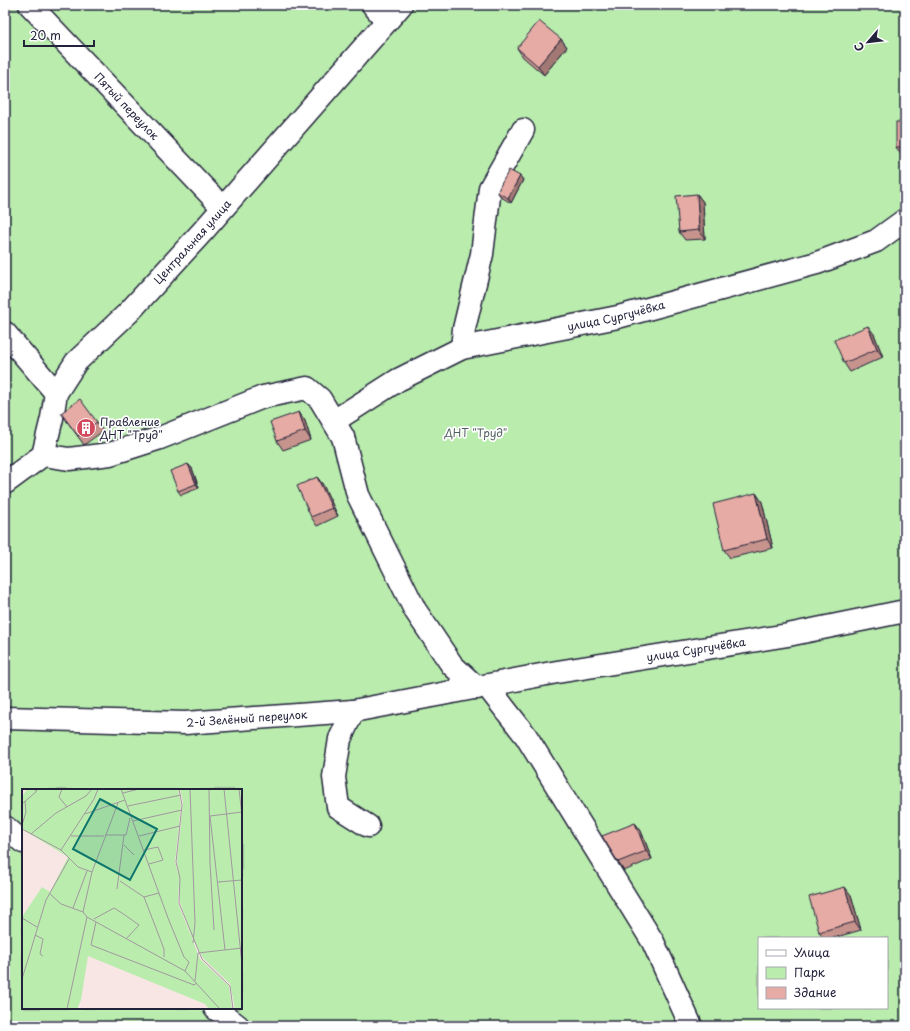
<svg xmlns="http://www.w3.org/2000/svg" width="910" height="1031" font-family="'Playpen Sans',sans-serif">
  <style>
    .green { fill: #b9ecad; stroke: #6e8774; fill-rule: evenodd }
    .lines { fill: none; stroke-linecap: round; stroke-linejoin: round }
    .minor-casing { stroke: #22223b; stroke-width: 25 }
    .minor { stroke: #fff; stroke-width: 22 }
    .wall { fill: #c6938d; stroke: #22223b }
    .shaded-wall { fill: #a17873; stroke: #22223b }
    .building { fill: #e6aba4; stroke: #22223b }
    .labels { text-anchor: middle; stroke-width: 3.5; stroke-linejoin: round; paint-order: stroke }
    .street-label { font-size: 11px; fill: #22223b; stroke: #fff }
    .poi-label { font-size: 11px; fill: #22223b; stroke: #fff; text-anchor: start }
    .park-label { font-size: 11px; fill: #4f5f5d; stroke: #fff }
    .inset-road { fill: none; stroke: #a298a0; stroke-width: 1 }
    .view { fill: #0f766e; fill-opacity: 0.15; stroke: #0f766e; stroke-width: 2 }
    .inset-edge { fill: none; stroke: #22223b; stroke-width: 2 }
  </style>
  <rect width="100%" height="100%" fill="#f8e6e4"/>
  <filter id="ink" filterUnits="userSpaceOnUse"><feTurbulence type="fractalNoise" baseFrequency=".025" numOctaves="2"/><feDisplacementMap in="SourceGraphic" scale="8" xChannelSelector="R" yChannelSelector="G"/><feConvolveMatrix kernelMatrix="1 2 1 2 8 2 1 2 1" color-interpolation-filters="sRGB"/></filter>
  <g filter="url(#ink)">
    <!-- green -->
    <path class="green" d="M 5,5 L 905,5 L 905,1026 L 5,1026 ZM 23,790 L 241,790 L 241,1008 L 23,1008 ZM 759,938 L 887,938 L 887,1008 L 759,1008 Z"/>
    <g class="lines">
      <!-- minor casing -->
      <g class="minor-casing">
        <g id="minor">
          <path id="s1" d="M 30,5 L 223,208"/>
          <path d="M 373,5 L 387,21"/>
          <path d="M 5,333 L 56,393"/>
          <path d="M 462,348 L 464,329 L 482,254 L 490,188 L 523,130"/>
          <path id="s2" d="M 334,421 L 398,380 L 462,348 L 618,317 L 817,263 L 876,241 L 905,220"/>
          <path d="M 43,455 L 69,459 L 110,454 L 160,438 L 263,397 L 307,388 L 320,399 L 343,437 L 358,495 L 415,610 L 452,665 L 477,688"/>
          <path id="s3" d="M 5,483 L 43,455 L 52,418 L 56,393 L 76,362 L 128,313 L 203,231 L 401,5"/>
          <path d="M 487,686 L 526,736 L 653,942 L 691,1026"/>
          <path d="M 353,711 L 340,739 L 334,777 L 338,807 L 368,826"/>
          <path id="s4" d="M 5,718 L 185,723 L 353,711 L 557,672 L 788,635 L 905,611"/>
          <path d="M 5,827 L 23,842"/>
          <path d="M 215,1008 L 238,1026"/>
        </g>
      </g>
      <!-- minor -->
      <use href="#minor" class="minor"/>
    </g>
    <!-- wall -->
    <g class="wall">
      <path d="M 561,39 L 567,47 L 544,75 L 523,57 L 517,48 Z"/>
      <path d="M 905,122 L 905,156 L 902,156 L 896,147 Z"/>
      <path d="M 520,176 L 523,180 L 511,203 L 501,197 L 498,193 Z"/>
      <path d="M 697,194 L 703,202 L 705,239 L 685,240 L 679,232 Z"/>
      <path d="M 874,334 L 883,357 L 850,372 L 844,363 Z"/>
      <path d="M 299,412 L 305,421 L 311,440 L 283,450 L 277,441 Z"/>
      <path d="M 61,413 L 97,422 L 103,431 L 84,445 Z"/>
      <path d="M 188,464 L 192,468 L 199,488 L 181,495 L 178,491 Z"/>
      <path d="M 317,477 L 323,485 L 338,516 L 317,526 L 311,517 Z"/>
      <path d="M 756,493 L 762,502 L 773,548 L 730,558 L 724,550 Z"/>
      <path d="M 635,823 L 641,831 L 652,859 L 624,871 L 618,862 Z"/>
      <path d="M 851,895 L 861,930 L 833,938 L 823,938 L 819,932 Z"/>
    </g>
    <!-- shaded-wall -->
    <g class="shaded-wall">
      <path d="M 561,39 L 567,47 L 544,75 L 538,66 Z"/>
      <path d="M 520,176 L 523,180 L 511,203 L 508,198 Z"/>
      <path d="M 697,194 L 703,202 L 705,239 L 699,230 Z"/>
      <path d="M 868,326 L 874,334 L 883,357 L 877,349 Z"/>
      <path d="M 299,412 L 305,421 L 311,440 L 305,431 Z"/>
      <path d="M 188,464 L 192,468 L 199,488 L 196,484 Z"/>
      <path d="M 317,477 L 323,485 L 338,516 L 332,508 Z"/>
      <path d="M 756,493 L 762,502 L 773,548 L 767,539 Z"/>
      <path d="M 635,823 L 641,831 L 652,859 L 646,851 Z"/>
      <path d="M 845,887 L 851,895 L 861,930 L 855,922 Z"/>
    </g>
    <!-- building -->
    <g class="building">
      <path d="M 539,21 L 561,39 L 538,66 L 517,48 Z"/>
      <rect x="896" y="122" width="9" height="25"/>
      <path d="M 509,170 L 520,176 L 508,198 L 498,193 L 499,188 Z"/>
      <path d="M 697,194 L 699,230 L 679,232 L 676,196 Z"/>
      <path d="M 868,326 L 877,349 L 844,363 L 834,340 Z"/>
      <path d="M 80,399 L 97,422 L 78,436 L 61,413 Z"/>
      <path d="M 299,412 L 305,431 L 277,441 L 270,422 Z"/>
      <path d="M 188,464 L 196,484 L 178,491 L 170,471 Z"/>
      <path d="M 317,477 L 332,508 L 311,517 L 297,486 Z"/>
      <path d="M 756,493 L 767,539 L 724,550 L 713,504 Z"/>
      <path d="M 635,823 L 646,851 L 618,862 L 602,836 Z"/>
      <path d="M 845,887 L 855,922 L 819,932 L 809,897 Z"/>
    </g>
  </g>
  <!-- icons -->
  <defs>
    <g id="building-disc" transform="scale(1)"><circle r="9.5" fill="#d1495b" stroke="#fff"/><path d="M-4-6H4V6H1V3H-1V6H-4ZM-2.5-4.3h1.7v1.8h-1.7ZM.8-4.3h1.7v1.8H.8ZM-2.5-1h1.7V.8h-1.7ZM.8-1h1.7V.8H.8Z" fill="#fff"/></g>
  </defs>
  <g fill-rule="evenodd">
    <use href="#building-disc" x="86" y="428"/>
  </g>
  <g class="labels">
    <!-- street labels -->
    <g class="street-label">
      <text dy="4" stroke="none"><textPath href="#s1" startOffset="140">Пятый переулок</textPath></text>
      <text dy="4" stroke="none"><textPath href="#s3" startOffset="315">Центральная улица</textPath></text>
      <text dy="4" stroke="none"><textPath href="#s2" startOffset="305">улица Сургучёвка</textPath></text>
      <text dy="4" stroke="none"><textPath href="#s4" startOffset="697">улица Сургучёвка</textPath></text>
      <text dy="4" stroke="none"><textPath href="#s4" startOffset="242">2-й Зелёный переулок</textPath></text>
    </g>
    <!-- poi labels -->
    <g class="poi-label">
      <text x="100" y="426">Правление<tspan x="100" dy="13">ДНТ "Труд"</tspan></text>
    </g>
    <!-- park labels -->
    <g class="park-label">
      <text x="476" y="437">ДНТ "Труд"</text>
    </g>
  </g>
  <!-- overview -->
  <g transform="translate(22 789)">
    <rect width="220" height="220" fill="#f8e6e4"/>
    <path d="M 5,0 L 156,0 L 159,16 L 153,73 L 157,89 L 156,114 L 178,170 L 207,197 L 210,220 L 187,220 L 183,215 L 66,167 L 59,211 L 55,220 L 0,220 L 0,128 L 20,98 L 28,103 L 46,68 L 0,40 L 0,8 ZM 158,0 L 220,0 L 220,220 L 213,220 L 208,195 L 181,169 L 170,149 L 158,113 L 155,71 L 161,13 Z" fill="#b9ecad"/>
    <path class="inset-road" d="M 40,0 L 37,8 L 45,18M 99,0 L 146,129 L 162,168 L 167,173 L 163,182M 157,0 L 160,16 L 154,73 L 158,89 L 157,114 L 180,170 L 208,197 L 211,220M 168,0 L 173,134 L 171,154M 187,0 L 188,74 L 192,141M 202,0 L 220,176M 217,0 L 220,27M 101,4 L 117,0M 0,15 L 15,2 L 11,0M 106,17 L 159,6M 63,25 L 103,11M 111,32 L 160,21M 0,36 L 4,23 L 3,12M 0,40 L 39,61 L 56,78 L 70,83M 9,45 L 34,24 L 64,7 L 70,0M 83,46 L 104,46 L 108,29M 49,47 L 82,47M 117,47 L 158,37M 102,56 L 112,66M 39,61 L 72,10 L 76,0M 122,61 L 136,58 L 141,71 L 127,75M 98,92 L 122,108 L 142,160 L 142,168M 196,93 L 220,91M 95,100 L 102,46M 28,105 L 39,115 L 61,123 L 65,128 L 163,182 L 198,220M 122,108 L 137,104M 51,119 L 65,82M 61,123 L 70,83 L 96,14M 0,129 L 15,138M 72,130 L 92,119 L 100,124 L 117,136 L 105,149M 74,133 L 69,156 L 172,196 L 175,194M 13,146 L 21,150 L 18,165 L 21,167M 203,161 L 188,27 L 220,23M 0,190 L 24,111 L 47,70M 173,192 L 176,164 L 220,159M 45,220 L 65,128"/>
    <path class="view" d="M 78,10 L 135,40 L 108,91 L 51,60 Z"/>
    <rect width="220" height="220" class="inset-edge"/>
  </g>
  <!-- margin -->
  <rect width="910" height="1031" fill="none" stroke="#fff" stroke-width="20"/>
  <rect x="10" y="10" width="890" height="1011" fill="none" stroke="#22223b" stroke-width="1.5" filter="url(#ink)"/>
  <!-- legend -->
  <rect x="758" y="937" width="130" height="72" fill="#ffffff" stroke="#a7a7b1"/>
  <rect x="766" y="950" width="20" height="6" fill="#ffffff" stroke="#a7a7b1"/>
  <text x="794" y="957" font-size="12" fill="#22223b">Улица</text>
  <rect x="766" y="967" width="20" height="12" fill="#b9ecad" stroke="#a7a7b1"/>
  <text x="794" y="977" font-size="12" fill="#22223b">Парк</text>
  <rect x="766" y="987" width="20" height="12" fill="#e6aba4" stroke="#a7a7b1"/>
  <text x="794" y="997" font-size="12" fill="#22223b">Здание</text>
  <!-- north arrow -->
  <g transform="translate(868 42) rotate(242)" stroke="#ffffff" stroke-width="3" paint-order="stroke">
  <path d="M0-3L7 15L0 10L-7 15Z" fill="#22223b"/>
  <text y="-6" font-size="11" font-weight="bold" text-anchor="middle" fill="#22223b">С</text>
  </g>
  <!-- scale -->
  <path d="M24 40v6h70v-6" fill="none" stroke="#22223b" stroke-width="2"/>
  <text x="30" y="40" font-size="12" fill="#22223b" stroke="#ffffff" stroke-width="3" paint-order="stroke">20 m</text>
</svg>
